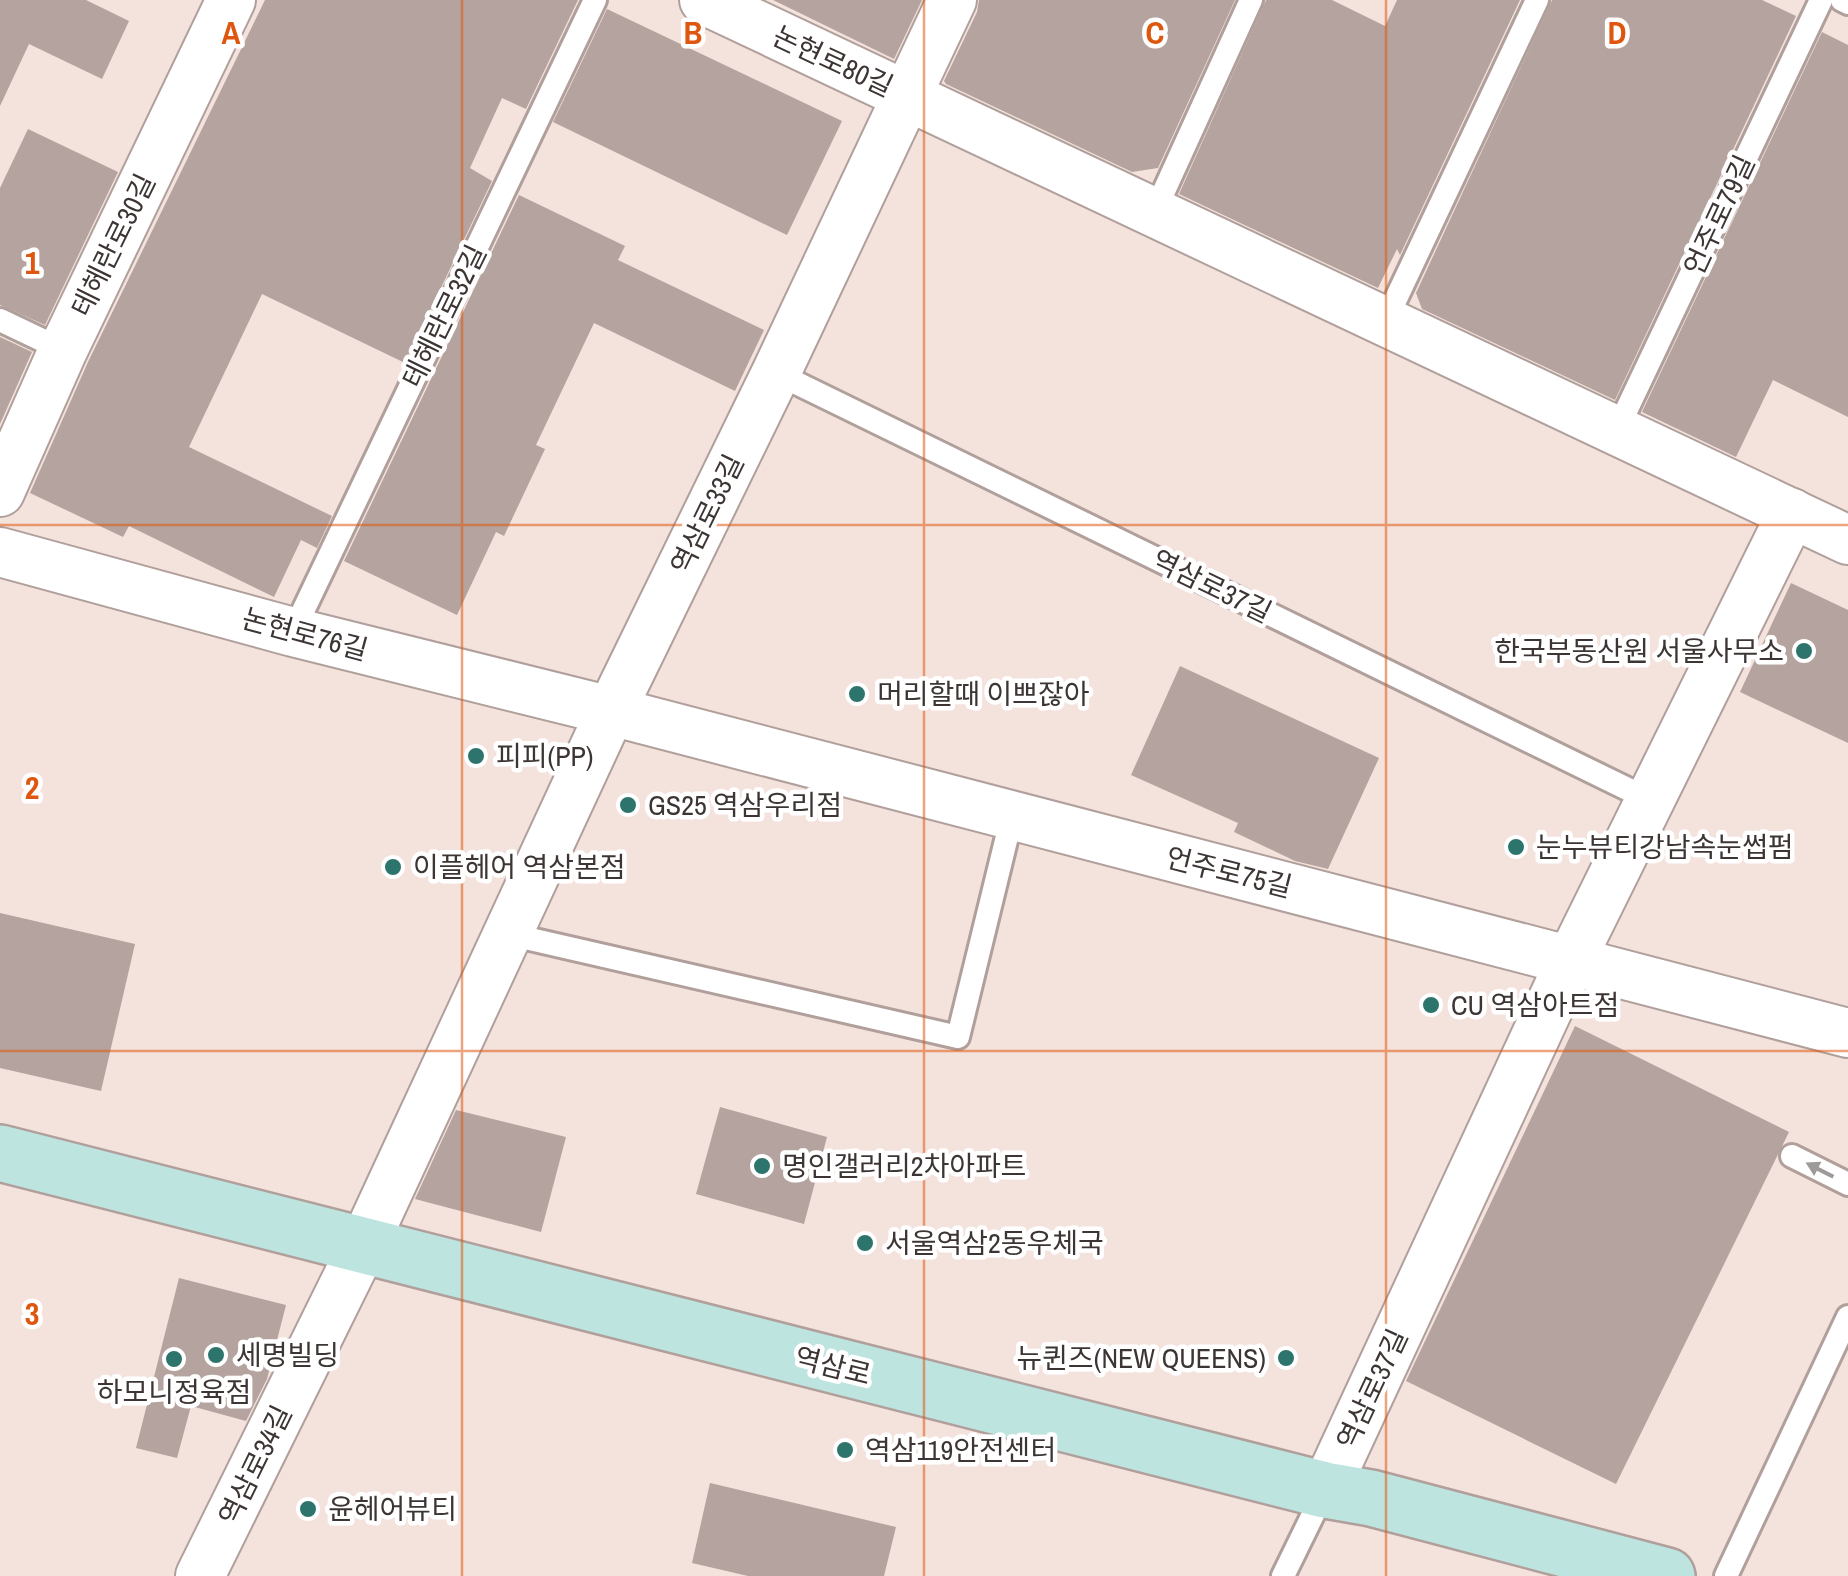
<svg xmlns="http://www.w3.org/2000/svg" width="1848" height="1576" font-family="'Archivo Narrow','Noto Sans KR',sans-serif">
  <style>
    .building { fill: #b4a39e }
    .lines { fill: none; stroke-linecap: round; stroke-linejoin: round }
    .service-casing { stroke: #b09f9b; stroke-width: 28 }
    .minor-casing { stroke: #b09f9b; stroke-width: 52 }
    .secondary-casing { stroke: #b09f9b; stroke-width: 60 }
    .service { stroke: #fff; stroke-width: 22 }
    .minor { stroke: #fff; stroke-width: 48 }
    .secondary { stroke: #bee4e0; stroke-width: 55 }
    .oneway { fill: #9e9a99 }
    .grid { fill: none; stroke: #df570e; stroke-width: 2.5; stroke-opacity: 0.55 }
    .poi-dot { fill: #2d746c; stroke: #fff; stroke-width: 4 }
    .labels { text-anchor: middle; stroke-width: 9; stroke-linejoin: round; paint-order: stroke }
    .street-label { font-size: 28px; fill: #3c3533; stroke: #fff }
    .poi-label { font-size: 28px; fill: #3c3533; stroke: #fff; text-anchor: start }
    .grid-label { font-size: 32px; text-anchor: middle; font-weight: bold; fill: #df570e; stroke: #fff; stroke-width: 9; stroke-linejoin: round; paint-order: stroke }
  </style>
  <rect width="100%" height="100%" fill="#f4e2dd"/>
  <!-- building -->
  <g class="building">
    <path d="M 0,0 L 86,0 L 129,21 L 102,79 L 29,44 L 0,106 Z"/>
    <path d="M 265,0 L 578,0 L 526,109 L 502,98 L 470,168 L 492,181 L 405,363 L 262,294 L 189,447 L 332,516 L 317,548 L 301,540 L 274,597 L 129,526 L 123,537 L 30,493 L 88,362 Z"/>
    <path d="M 773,0 L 922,0 L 894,59 Z"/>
    <path d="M 979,0 L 1235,0 L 1158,168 L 1132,172 L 946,84 L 944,81 L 977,12 Z"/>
    <path d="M 1266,0 L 1332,0 L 1385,26 L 1397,0 L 1520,0 L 1400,255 L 1397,249 L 1378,288 L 1179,194 Z"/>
    <path d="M 1552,0 L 1762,0 L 1796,16 L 1615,400 L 1422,309 L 1416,293 Z"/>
    <path d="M 607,9 L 842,121 L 787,235 L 553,122 Z"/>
    <path d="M 1822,32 L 1848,45 L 1848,417 L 1773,380 L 1736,457 L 1642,412 Z"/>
    <path d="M 28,129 L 118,172 L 45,325 L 0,305 L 0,188 Z"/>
    <path d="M 519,195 L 625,246 L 618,260 L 764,330 L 735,391 L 594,323 L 536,445 L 545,449 L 504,536 L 496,532 L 457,615 L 344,561 Z"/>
    <path d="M 0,337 L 32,352 L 0,424 Z"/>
    <path d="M 1791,583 L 1848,610 L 1848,743 L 1740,692 Z"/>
    <path d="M 1180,666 L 1379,758 L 1328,869 L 1295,861 L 1234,832 L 1238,823 L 1131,775 Z"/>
    <path d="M 0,913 L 135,944 L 101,1091 L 0,1068 Z"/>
    <path d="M 1575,1026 L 1789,1132 L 1616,1484 L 1406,1381 Z"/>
    <path d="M 720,1107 L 827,1137 L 804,1224 L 696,1194 Z"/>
    <path d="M 456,1110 L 566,1137 L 541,1232 L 415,1199 Z"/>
    <path d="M 179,1278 L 286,1305 L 267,1379 L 246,1421 L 191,1406 L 177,1458 L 136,1448 Z"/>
    <path d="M 710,1483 L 896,1527 L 884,1576 L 748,1576 L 692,1563 Z"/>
  </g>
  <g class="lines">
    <!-- service casing -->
    <g class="service-casing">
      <g id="service">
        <path d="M 1842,0 L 1848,3"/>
        <path d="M 1154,213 L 1251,0"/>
        <path d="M 0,320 L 63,350"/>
        <path d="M 1385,322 L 1537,0"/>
        <path d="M 776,373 L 1648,799"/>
        <path d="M 1617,430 L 1821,0"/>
        <path d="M 293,632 L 595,0"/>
        <path d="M 508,934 L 958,1037 L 1012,816"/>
        <path d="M 1792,1156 L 1848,1184"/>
        <path d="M 1283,1576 L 1325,1490"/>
        <path d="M 1726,1576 L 1848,1317"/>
      </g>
    </g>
    <!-- minor casing -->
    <g class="minor-casing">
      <g id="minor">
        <path d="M 704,0 L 1848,540"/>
        <path d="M 0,492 L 63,350 L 231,0"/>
        <path d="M 0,552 L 293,632 L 611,711 L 1848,1033"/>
        <path d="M 1325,1490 L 1571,960 L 1792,513"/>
        <path d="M 200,1576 L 363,1246 L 611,711 L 776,373 L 952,0"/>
      </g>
    </g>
    <!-- secondary casing -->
    <g class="secondary-casing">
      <path id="secondary" d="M 0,1153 L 1325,1490 L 1371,1498 L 1667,1576"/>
    </g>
    <!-- service -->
    <use href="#service" class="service"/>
    <!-- minor -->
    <use href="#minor" class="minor"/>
    <!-- secondary -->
    <use href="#secondary" class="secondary"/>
  </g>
  <!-- one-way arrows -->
  <defs><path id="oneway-solid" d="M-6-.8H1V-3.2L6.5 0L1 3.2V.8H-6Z" transform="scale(2.5)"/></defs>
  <use class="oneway" href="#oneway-solid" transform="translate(1820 1170) rotate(-153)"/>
  <!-- grid -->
  <path class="grid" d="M 462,0 L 462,1576M 924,0 L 924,1576M 1386,0 L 1386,1576M 0,525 L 1848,525M 0,1051 L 1848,1051"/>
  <!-- markers -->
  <g class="poi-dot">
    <circle cx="1804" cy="651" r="10"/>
    <circle cx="857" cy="694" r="10"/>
    <circle cx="476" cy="756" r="10"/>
    <circle cx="628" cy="805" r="10"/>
    <circle cx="1516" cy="847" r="10"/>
    <circle cx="393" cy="867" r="10"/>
    <circle cx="1431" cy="1005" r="10"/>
    <circle cx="762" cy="1166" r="10"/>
    <circle cx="865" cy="1243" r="10"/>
    <circle cx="216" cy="1355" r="10"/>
    <circle cx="1286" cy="1358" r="10"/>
    <circle cx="174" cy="1359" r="10"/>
    <circle cx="845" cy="1450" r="10"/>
    <circle cx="308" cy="1509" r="10"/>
  </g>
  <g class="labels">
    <!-- street labels -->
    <g class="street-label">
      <text transform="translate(833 61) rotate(25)" y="10">논현로80길</text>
      <text transform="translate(1719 215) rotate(-65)" y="10">언주로79길</text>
      <text transform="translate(113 245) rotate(-64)" y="10">테헤란로30길</text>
      <text transform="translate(444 316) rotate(-64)" y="10">테헤란로32길</text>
      <text transform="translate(707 514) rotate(-64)" y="10">역삼로33길</text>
      <text transform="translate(1212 586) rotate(26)" y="10">역삼로37길</text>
      <text transform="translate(305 634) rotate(15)" y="10">논현로76길</text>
      <text transform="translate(1229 872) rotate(14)" y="10">언주로75길</text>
      <text transform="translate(833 1366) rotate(14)" y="10">역삼로</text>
      <text transform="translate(1372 1389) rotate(-65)" y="10">역삼로37길</text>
      <text transform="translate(255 1465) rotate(-64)" y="10">역삼로34길</text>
    </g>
    <!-- poi labels -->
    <g class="poi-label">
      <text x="1784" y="661" text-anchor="end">한국부동산원 서울사무소</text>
      <text x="877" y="704">머리할때 이쁘잖아</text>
      <text x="496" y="766">피피(PP)</text>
      <text x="648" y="815">GS25 역삼우리점</text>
      <text x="1536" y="857">눈누뷰티강남속눈썹펌</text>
      <text x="413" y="877">이플헤어 역삼본점</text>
      <text x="1451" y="1015">CU 역삼아트점</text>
      <text x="782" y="1176">명인갤러리2차아파트</text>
      <text x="885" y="1253">서울역삼2동우체국</text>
      <text x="236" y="1365">세명빌딩</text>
      <text x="1266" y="1368" text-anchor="end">뉴퀸즈(NEW QUEENS)</text>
      <text x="174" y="1402" text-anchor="middle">하모니정육점</text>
      <text x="865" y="1460">역삼119안전센터</text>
      <text x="328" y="1519">윤헤어뷰티</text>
    </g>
  </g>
  <g class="grid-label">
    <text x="231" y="44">A</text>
    <text x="693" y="44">B</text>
    <text x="1155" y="44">C</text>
    <text x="1617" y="44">D</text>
    <text x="32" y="274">1</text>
    <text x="32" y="799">2</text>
    <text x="32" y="1325">3</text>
  </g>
</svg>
